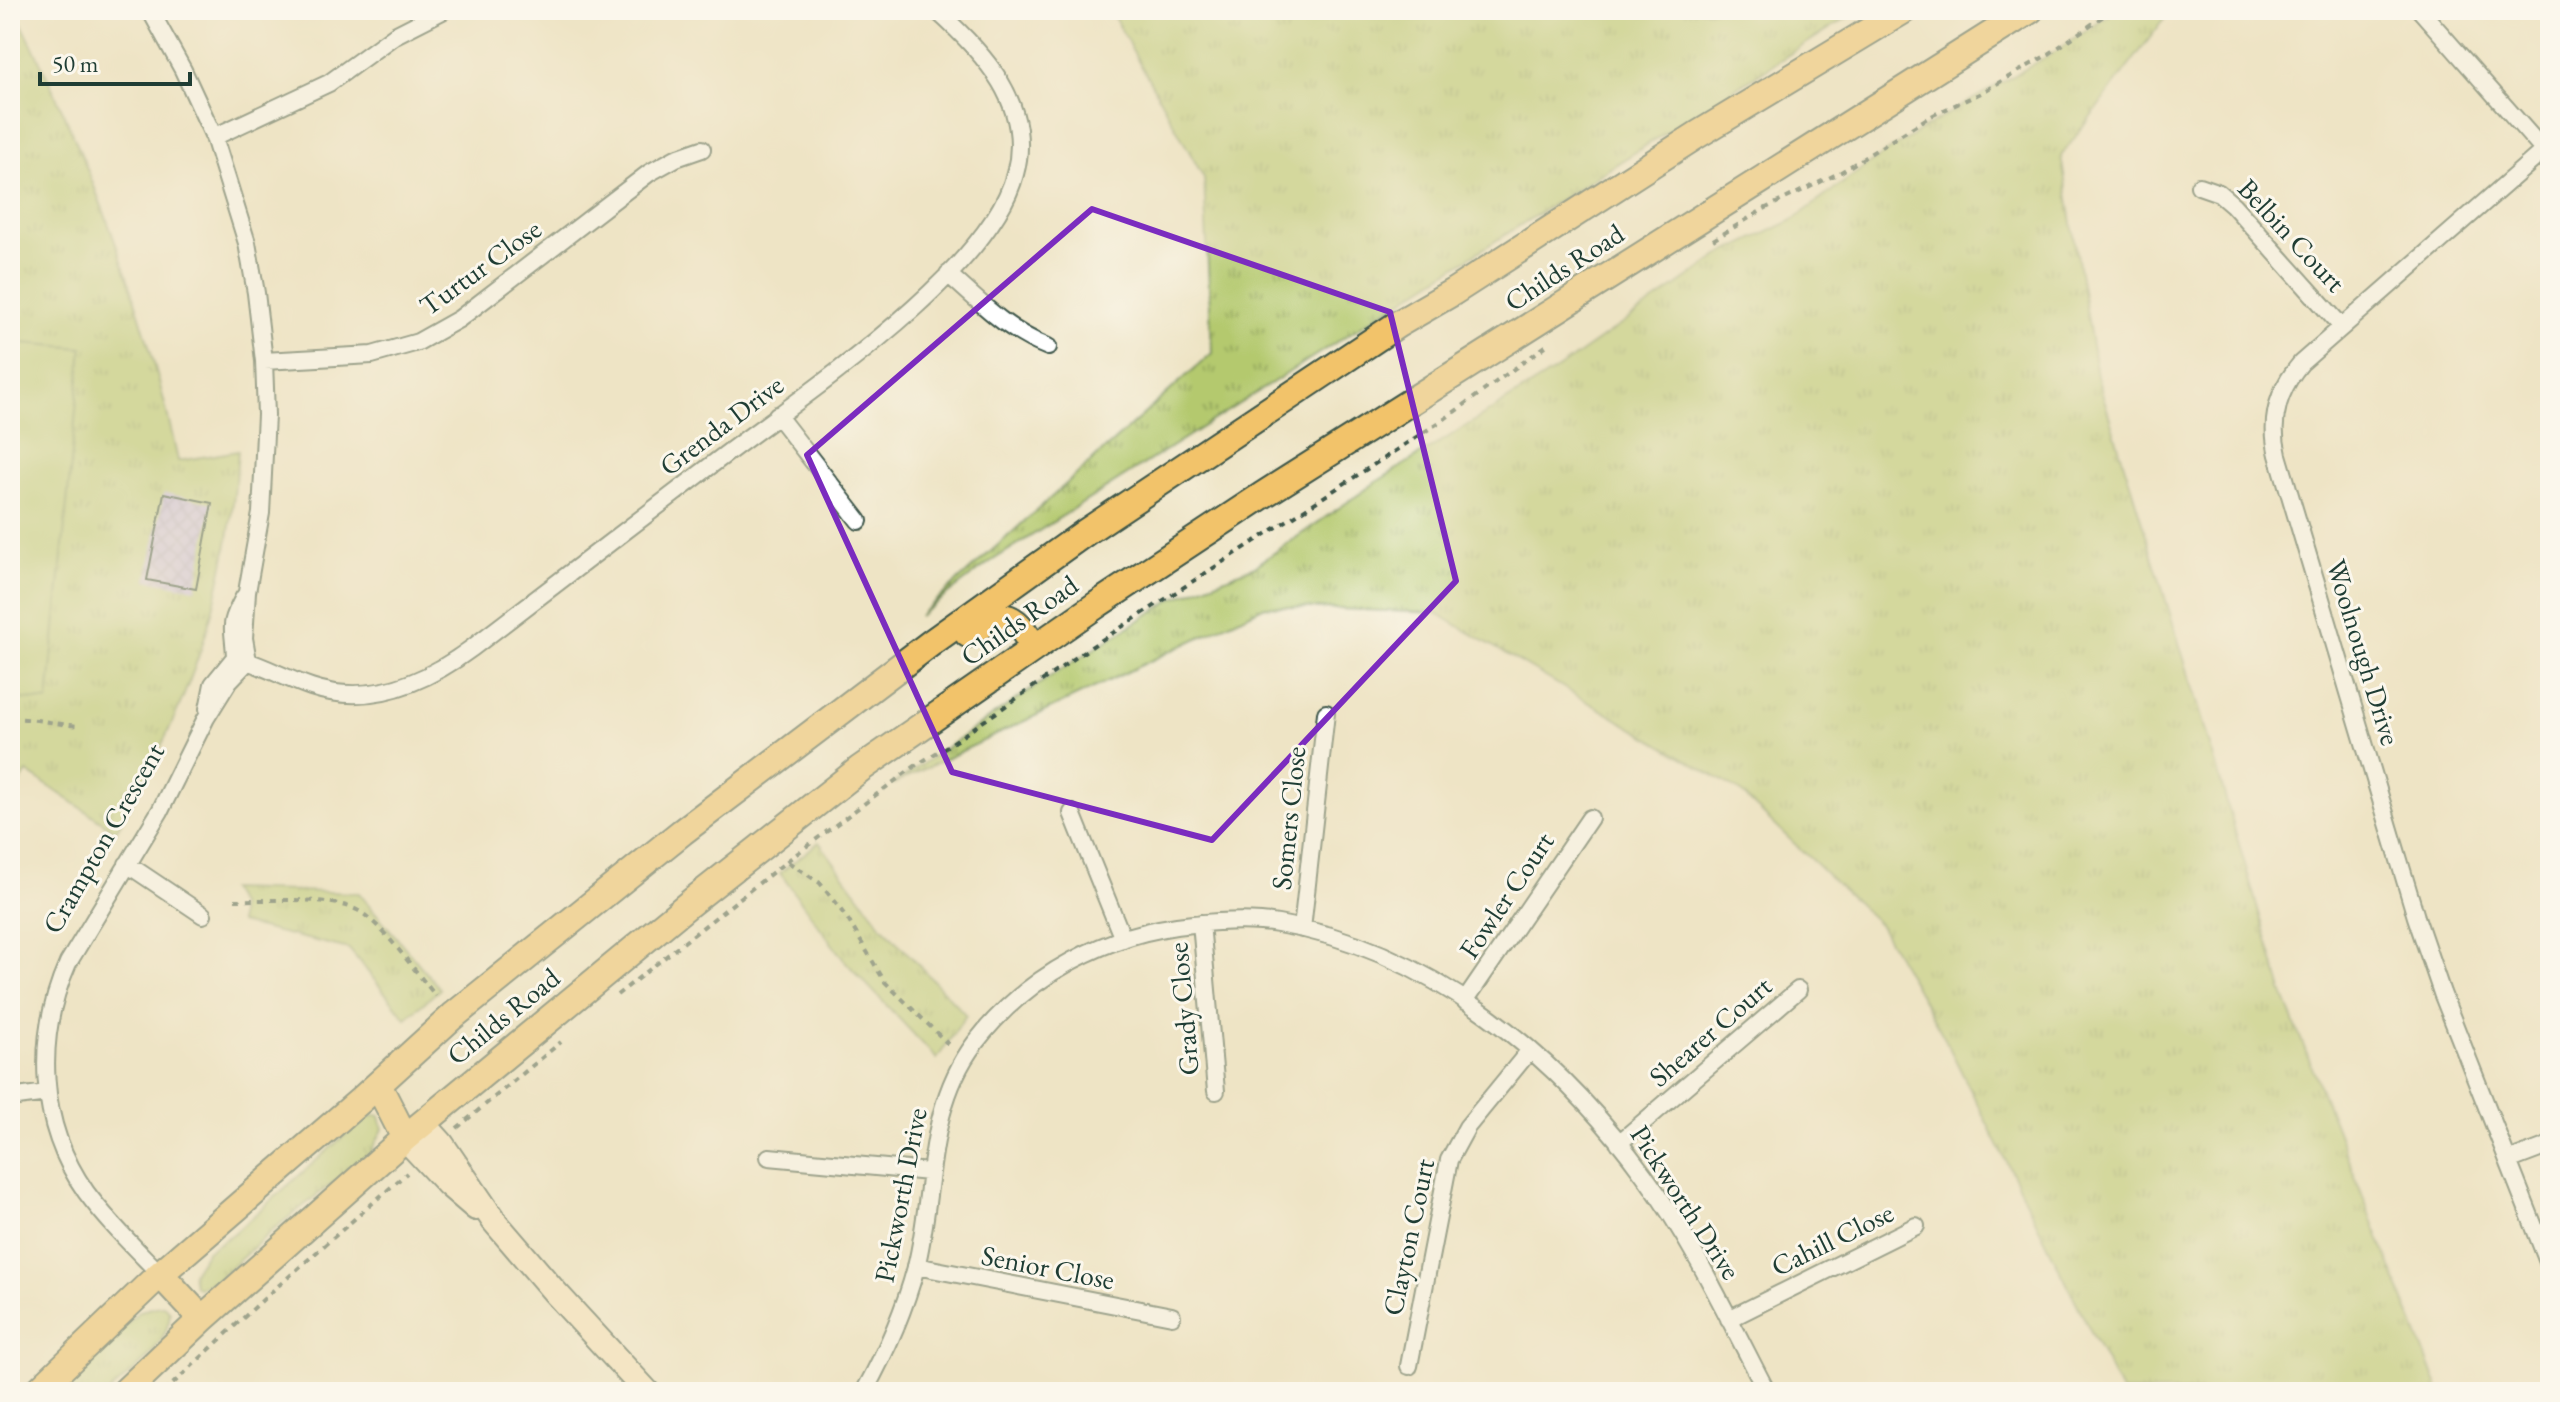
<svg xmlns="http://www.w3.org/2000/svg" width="2560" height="1402" font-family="'EB Garamond',serif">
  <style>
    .grass { fill: url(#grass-tufts); stroke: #6a8351; stroke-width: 2 }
    .pitch { fill: #b4c96e; stroke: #6a8351; stroke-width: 2 }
    .building { fill: url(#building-cross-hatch) }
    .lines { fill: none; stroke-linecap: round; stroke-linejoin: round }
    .street-casing { stroke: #3e564a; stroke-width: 20 }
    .secondary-casing { stroke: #3e564a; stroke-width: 28 }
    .primary-casing { stroke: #3e564a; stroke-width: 30 }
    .path { stroke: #3e564a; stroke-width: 4; stroke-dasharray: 6 6; stroke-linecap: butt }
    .street { stroke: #fff; stroke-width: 16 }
    .secondary { stroke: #fae7c3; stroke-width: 24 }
    .primary { stroke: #f2c36a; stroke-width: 26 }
    .marked { fill: none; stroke: #7b2cbf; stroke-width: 6; stroke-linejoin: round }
    .labels { text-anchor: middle; stroke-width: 6; stroke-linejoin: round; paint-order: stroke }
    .street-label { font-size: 28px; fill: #1f3d34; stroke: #fbf7ec }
  </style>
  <defs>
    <pattern id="grass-tufts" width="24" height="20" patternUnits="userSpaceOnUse" patternTransform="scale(2)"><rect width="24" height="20" fill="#b4c96e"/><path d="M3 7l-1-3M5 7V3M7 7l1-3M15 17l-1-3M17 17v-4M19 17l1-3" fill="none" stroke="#92a45b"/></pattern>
    <pattern id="building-cross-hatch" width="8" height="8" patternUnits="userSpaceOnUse" patternTransform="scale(2)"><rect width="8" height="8" fill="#b8abed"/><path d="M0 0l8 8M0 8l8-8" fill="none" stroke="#958cc1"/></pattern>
  </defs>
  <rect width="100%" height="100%" fill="#fbf7ec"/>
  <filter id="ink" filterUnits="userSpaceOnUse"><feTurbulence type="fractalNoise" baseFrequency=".0125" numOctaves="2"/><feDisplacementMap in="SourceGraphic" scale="16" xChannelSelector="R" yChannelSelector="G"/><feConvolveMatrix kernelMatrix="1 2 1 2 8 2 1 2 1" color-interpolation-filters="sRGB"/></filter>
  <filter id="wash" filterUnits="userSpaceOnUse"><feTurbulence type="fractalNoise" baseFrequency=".006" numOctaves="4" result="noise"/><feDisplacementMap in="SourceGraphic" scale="32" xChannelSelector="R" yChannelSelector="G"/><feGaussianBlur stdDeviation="1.8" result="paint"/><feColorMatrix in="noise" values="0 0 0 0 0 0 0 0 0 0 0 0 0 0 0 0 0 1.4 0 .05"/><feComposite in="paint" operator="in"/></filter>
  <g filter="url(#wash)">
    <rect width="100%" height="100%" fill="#eee4c5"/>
    <!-- grass -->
    <path class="grass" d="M 10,10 L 15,10 C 87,154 145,304 178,461 L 238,451 C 228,599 190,704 116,831 L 27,772 L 10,797 Z
      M 1110,10 L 1859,10 L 990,562 L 919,616 L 1212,353 L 1204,178 Z
      M 2117,10 L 2171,10 L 2061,156 L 2097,376 L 2196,698 L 2282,991 L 2440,1392 L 2121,1392 L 1944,1037 L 1879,924 L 1738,790 L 1436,613 L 1265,606 L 893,784 L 1051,676 L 1173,599 L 1255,566 L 1378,481 L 1559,368 L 1722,254 L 1793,220 L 1867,165 L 1927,126 L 2058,50 Z
      M 819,842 L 882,926 L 966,1015 L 937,1059 L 844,960 L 780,873 Z
      M 229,889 L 359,893 L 440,989 L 406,1018 L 349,949 L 239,923 L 239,905 Z
      M 376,1115 L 380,1116 L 383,1129 L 370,1154 L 275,1228 L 217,1280 L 198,1288 L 194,1285 L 192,1274 L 207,1251 L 233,1234 L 362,1120 Z
      M 160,1306 L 165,1306 L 170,1312 C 169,1346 133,1370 110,1392 L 52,1392 L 140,1311 Z"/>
    <!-- pitch -->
    <path class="pitch" d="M 10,342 L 82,348 L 48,701 L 10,698 Z"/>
    <g id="blocks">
      <!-- building -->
      <path class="building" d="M 164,493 L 212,503 L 196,589 L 147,580 Z"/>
    </g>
  </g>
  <g filter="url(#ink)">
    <use href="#blocks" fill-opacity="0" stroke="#3e564a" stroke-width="2"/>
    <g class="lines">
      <!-- street casing -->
      <g class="street-casing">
        <path id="street" d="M 150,10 L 183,70 L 214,137 L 247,243 L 256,293 L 264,361 L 266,415 L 261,513 L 247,592 L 244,638 L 248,661 L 229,681 L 206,718 L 160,811 L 68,963 C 35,1037 38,1124 86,1192 C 108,1222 135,1248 160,1274
          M 2420,10 L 2544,151
          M 214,137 L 329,83 L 395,35 L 444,10
          M 2550,145 L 2301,363 C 2278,390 2269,420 2278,455 L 2416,917 L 2442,993 L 2550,1267
          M 2199,186 L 2219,193 L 2233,205 L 2342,327
          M 948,274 C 980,302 1007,331 1048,347
          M 264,361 L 372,355 L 418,342 L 459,319 L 649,173 L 676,158 L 702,149
          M 777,415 L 859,521
          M 235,657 C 262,665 285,678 311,687 C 370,707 425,683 472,648 C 554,585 636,523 718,460 C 798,399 990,273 1015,174 C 1034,105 983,52 936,10
          M 208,709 L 213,684 L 235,657 C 234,625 227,629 244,597
          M 1072,813 L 1123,939
          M 127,864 L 203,915
          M 1201,923 L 1216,1091
          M 1302,929 L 1326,713
          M 1465,1001 L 1590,818
          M 10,1098 L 47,1093
          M 1619,1143 L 1798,990
          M 769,1157 L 929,1172
          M 2508,1161 L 2550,1145
          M 916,1266 L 1172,1316
          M 1729,1319 L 1916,1226
          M 1409,1366 L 1449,1160 L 1467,1127 L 1530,1050
          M 864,1392 C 886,1352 904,1312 916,1267 C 935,1192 925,1109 975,1043 C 1027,975 1108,932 1193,924 C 1221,921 1250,919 1278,924 C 1428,948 1558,1056 1644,1175 C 1693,1242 1729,1319 1767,1392"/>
      </g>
      <!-- secondary casing -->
      <g class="secondary-casing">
        <path id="secondary" d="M 423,1123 L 441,1143 L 494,1221 L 554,1291 L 647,1392
          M 405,1138 L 448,1184 L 476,1208"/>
      </g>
      <!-- primary casing -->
      <g class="primary-casing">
        <path id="primary" d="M 968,634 C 1002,610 1013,610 1034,648
          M 378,1085 L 405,1138
          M 160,1274 L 202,1319
          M 37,1392 L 160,1274 L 361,1100 L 453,1016 L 682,832 L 931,643 L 1086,532 L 1398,324 L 1453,292 L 1697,135 L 1904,10
          M 125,1392 L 202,1319 L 405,1138 L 690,903 L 860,769 L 1098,604 L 1263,495 L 2030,10"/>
      </g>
      <!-- path -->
      <path class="path" d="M 1713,240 L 1764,209 L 1841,172 L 1929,117 L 1979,94 L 2049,54 L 2112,10
        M 10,719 C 34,717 57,725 81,726
        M 788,862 L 820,883 L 847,918 L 885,982 L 948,1044
        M 235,900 C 267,901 330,896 357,910 C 382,923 416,973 436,996
        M 617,995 L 787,861 L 915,766 L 952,743 L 1091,647 L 1446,418 L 1547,345
        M 457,1128 L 561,1042
        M 164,1392 L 269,1294 L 407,1173"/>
      <!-- street -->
      <use href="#street" class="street"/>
      <!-- secondary -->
      <use href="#secondary" class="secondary"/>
      <!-- primary -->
      <use href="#primary" class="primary"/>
    </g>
  </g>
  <!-- marked area -->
  <path d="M0 0H2560V1402H0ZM 1092,209 L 1390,312 L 1456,581 L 1212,840 L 952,772 L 807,455 Z" fill="#eee4c5" fill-opacity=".55" fill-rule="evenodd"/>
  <path class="marked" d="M 1092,209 L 1390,312 L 1456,581 L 1212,840 L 952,772 L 807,455 Z"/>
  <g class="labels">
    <!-- street labels -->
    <g class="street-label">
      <text transform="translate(2292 235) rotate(47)" y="10">Belbin Court</text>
      <text transform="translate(480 267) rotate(-36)" y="10">Turtur Close</text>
      <text transform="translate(1564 267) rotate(-33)" y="10">Childs Road</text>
      <text transform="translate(721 425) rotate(-37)" y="10">Grenda Drive</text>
      <text transform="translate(1019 620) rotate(-35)" y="10">Childs Road</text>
      <text transform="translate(2364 652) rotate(73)" y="10">Woolnough Drive</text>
      <text transform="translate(1288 818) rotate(-84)" y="10">Somers Close</text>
      <text transform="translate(103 838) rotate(-60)" y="10">Crampton Crescent</text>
      <text transform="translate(1506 895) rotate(-56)" y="10">Fowler Court</text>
      <text transform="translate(1183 1009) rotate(-95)" y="10">Grady Close</text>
      <text transform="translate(503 1016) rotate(-39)" y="10">Childs Road</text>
      <text transform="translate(1710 1031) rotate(-41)" y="10">Shearer Court</text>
      <text transform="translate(900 1195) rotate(-79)" y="10">Pickworth Drive</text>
      <text transform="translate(1686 1202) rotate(57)" y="10">Pickworth Drive</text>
      <text transform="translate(1408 1237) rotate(-78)" y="10">Clayton Court</text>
      <text transform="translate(1832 1239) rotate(-26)" y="10">Cahill Close</text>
      <text transform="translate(1048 1267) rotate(11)" y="10">Senior Close</text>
    </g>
  </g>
  <!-- margin -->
  <rect width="2560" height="1402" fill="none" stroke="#fbf7ec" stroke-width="40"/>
  <!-- scale -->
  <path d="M40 72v12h150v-12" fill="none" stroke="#1f3d34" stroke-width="4"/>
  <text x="52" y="72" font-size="24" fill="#1f3d34" stroke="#fbf7ec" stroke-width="6" paint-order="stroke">50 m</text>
</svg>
